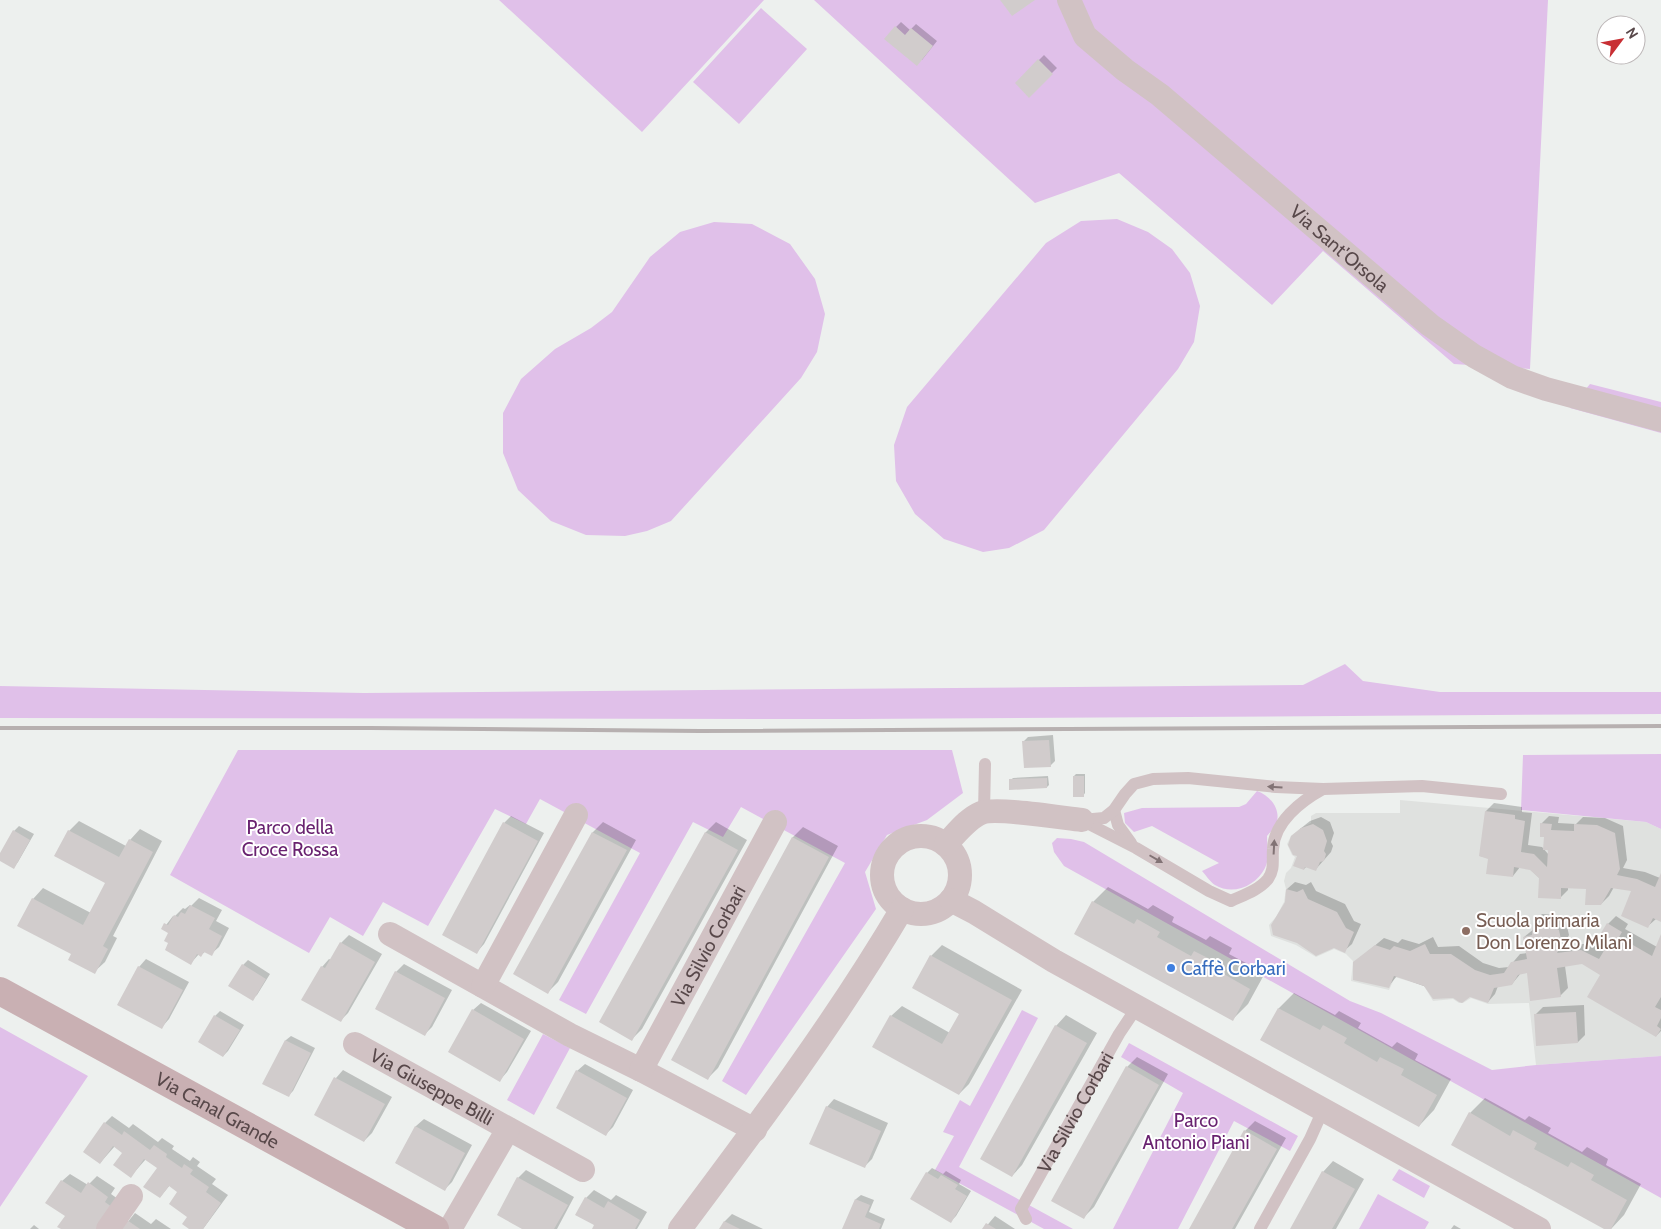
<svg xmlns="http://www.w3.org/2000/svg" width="1661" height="1229" font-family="Cabin,sans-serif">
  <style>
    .education { fill: #dfe1df }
    .green { fill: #e0c0e9 }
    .shadow { fill: #0003 }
    .building { fill: #d1cccc }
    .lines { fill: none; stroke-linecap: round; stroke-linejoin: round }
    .service { stroke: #d1c2c4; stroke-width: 12 }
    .minor { stroke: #d1c2c4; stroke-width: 24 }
    .primary { stroke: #c9b0b3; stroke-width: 28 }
    .rail { stroke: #b7b0b0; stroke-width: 4 }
    .oneway { fill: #827375 }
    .education-dot { fill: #8d6e63; stroke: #fff; stroke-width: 2 }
    .shop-dot { fill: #3f7fe0; stroke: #fff; stroke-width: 2 }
    .labels { text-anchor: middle; stroke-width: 4; stroke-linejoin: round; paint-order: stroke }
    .street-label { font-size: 19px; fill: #58484a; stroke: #fff }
    .park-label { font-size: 19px; fill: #692270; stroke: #fff }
    .education-label { font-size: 19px; fill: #785e54; stroke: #fff; text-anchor: start }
    .shop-label { font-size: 19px; fill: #366cbe; stroke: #fff; text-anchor: start }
  </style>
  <rect width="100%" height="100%" fill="#edf0ee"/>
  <!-- education -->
  <path class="education" d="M 1400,800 L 1646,822 L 1661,829 L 1661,1056 L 1536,1065 L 1529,1003 L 1488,1004 L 1471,998 L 1463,1003 L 1459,1003 L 1453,999 L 1433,1001 L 1424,986 L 1395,977 L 1389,990 L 1351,981 L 1353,961 L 1346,954 L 1334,949 L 1316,957 L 1296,945 L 1271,936 L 1269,925 L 1276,917 L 1284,902 L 1286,889 L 1284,881 L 1286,873 L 1291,868 L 1295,857 L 1292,855 L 1287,844 L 1291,836 L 1301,828 L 1311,823 L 1311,816 L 1316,813 L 1400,813 Z"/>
  <!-- green -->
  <path class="green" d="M 499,0 L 764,0 L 642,132 Z
    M 814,0 L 1548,0 L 1530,369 L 1454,364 L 1323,251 L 1272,305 L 1119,173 L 1035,203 Z
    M 761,8 L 807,49 L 739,124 L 693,82 Z
    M 1117,219 L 1148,232 L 1172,249 L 1190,273 L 1200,306 L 1194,342 L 1178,369 L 1044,530 L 1009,548 L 983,552 L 944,539 L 915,514 L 896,481 L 894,445 L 907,407 L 1046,243 L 1081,221 Z
    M 714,222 L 752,224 L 790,244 L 815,279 L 825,314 L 817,352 L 801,378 L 671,521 L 647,531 L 625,536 L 586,535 L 551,521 L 518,490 L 503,453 L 503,413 L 521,379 L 555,349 L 591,328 L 612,312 L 650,257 L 680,232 Z
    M 1590,384 L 1661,402 L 1661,433 L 1570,408 Z
    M 1345,664 L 1363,681 L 1440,692 L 1661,692 L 1661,714 L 856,719 L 0,718 L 0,686 L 364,693 L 1303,685 Z
    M 238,750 L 952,750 L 963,793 L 927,820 L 887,835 L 865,872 L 876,909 L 746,1095 L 722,1081 L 845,863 L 741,807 L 723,837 L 693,822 L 586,1014 L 559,1000 L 640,853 L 540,799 L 526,824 L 495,809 L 428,926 L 383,902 L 363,936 L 330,917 L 309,953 L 170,875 Z
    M 1661,754 L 1661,829 L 1646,822 L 1521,810 L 1523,755 Z
    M 1257,791 C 1271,796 1283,811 1275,827 C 1273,830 1269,833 1267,836 C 1267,846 1270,858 1265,868 C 1256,886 1233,896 1215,885 C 1210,882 1206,875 1202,871 L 1219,863 L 1152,826 L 1134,832 L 1125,823 L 1124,813 L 1142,808 L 1239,807 L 1246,804 Z
    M 1057,838 L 1071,839 L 1084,842 L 1350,1001 L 1381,1013 L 1492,1070 L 1536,1065 L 1661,1056 L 1661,1198 L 1064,866 L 1054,852 L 1052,843 Z
    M 1022,1010 L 1038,1018 L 959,1167 L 1073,1229 L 1044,1229 L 935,1170 L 954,1136 L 943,1132 L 960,1100 L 970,1106 Z
    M 0,1027 L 88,1076 L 0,1207 Z
    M 543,1034 L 570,1048 L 534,1115 L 507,1100 Z
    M 1129,1043 L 1298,1136 L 1290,1151 L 1234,1121 L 1178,1229 L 1113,1229 L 1183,1093 L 1121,1057 Z
    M 1399,1169 L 1430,1186 L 1424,1198 L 1392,1180 Z
    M 1378,1194 L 1429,1222 L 1425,1229 L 1359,1229 Z"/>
  <!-- shadow -->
  <path class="shadow" d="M 901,22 L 910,30 L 916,24 L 937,41 L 922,60 L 896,27 Z
    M 1044,55 L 1057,68 L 1029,96 L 1016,83 Z
    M 1053,735 L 1055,761 L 1050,766 L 1023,742 L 1028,737 Z
    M 1076,774 L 1085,774 L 1085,793 L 1083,796 L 1074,776 Z
    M 1048,776 L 1049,785 L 1047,787 L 1011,780 L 1013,778 Z
    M 1494,803 L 1522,807 L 1522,812 L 1532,813 L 1528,845 L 1542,847 L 1549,855 L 1541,824 L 1549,816 L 1559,817 L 1558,823 L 1576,824 L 1583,817 L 1605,818 L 1623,826 L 1627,860 L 1623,868 L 1645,872 L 1660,878 L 1661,876 L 1661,921 L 1656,919 L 1648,926 L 1633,890 L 1614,887 L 1609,896 L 1601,904 L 1588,888 L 1568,887 L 1568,890 L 1560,898 L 1530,869 L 1520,867 L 1513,876 L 1490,858 L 1480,856 L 1486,811 Z
    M 511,816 L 544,833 L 484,944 L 477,952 L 504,823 Z
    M 1321,817 L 1330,822 L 1334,833 L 1331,842 L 1333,846 L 1331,852 L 1316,869 L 1307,866 L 1304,869 L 1298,855 L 1300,829 L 1310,821 Z
    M 79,821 L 126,846 L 130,840 L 140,829 L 162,841 L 113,936 L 117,938 L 105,962 L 94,972 L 72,953 L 33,899 L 43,888 L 91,913 L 107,882 L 69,831 Z
    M 603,822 L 636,840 L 558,982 L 548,992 L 593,832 Z
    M 716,822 L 747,840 L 642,1029 L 632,1039 L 601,1022 L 706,832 Z
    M 19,826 L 34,834 L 18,862 L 14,867 L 0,859 L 0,856 L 14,831 Z
    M 803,827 L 838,846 L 718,1068 L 708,1078 L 673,1059 L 793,837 Z
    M 1295,882 L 1306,885 L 1311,882 L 1316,891 L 1345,904 L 1354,921 L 1361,924 L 1352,944 L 1344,951 L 1286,903 L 1287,889 Z
    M 1108,887 L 1148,909 L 1153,905 L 1174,917 L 1172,922 L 1206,940 L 1210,936 L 1232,948 L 1229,954 L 1265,973 L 1248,1004 L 1233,1019 L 1093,902 Z
    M 199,898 L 222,910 L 216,921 L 229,928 L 219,947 L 211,954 L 206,951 L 201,955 L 199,954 L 191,963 L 170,943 L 169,933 L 163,929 L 173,916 L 174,917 L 183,908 L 185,909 L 190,905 L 191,906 Z
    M 1542,914 L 1555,915 L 1566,922 L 1569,935 L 1563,947 L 1590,943 L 1605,951 L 1610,943 L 1608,924 L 1616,916 L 1628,924 L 1625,929 L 1657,947 L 1661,938 L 1661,1031 L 1656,1036 L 1601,974 L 1582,963 L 1565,966 L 1568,988 L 1560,996 L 1528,971 L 1521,973 L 1512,984 L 1498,986 L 1495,994 L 1488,1002 L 1470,995 L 1453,997 L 1397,976 L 1388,987 L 1355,962 L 1384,938 L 1398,943 L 1402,939 L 1419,944 L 1433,937 L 1438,947 L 1459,946 L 1483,963 L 1499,968 L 1509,967 L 1520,954 L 1527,953 L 1524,937 L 1534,929 L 1535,921 Z
    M 349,935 L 382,954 L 348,1013 L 340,1021 L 322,967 L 329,959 L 331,960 L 341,943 Z
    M 942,945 L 1022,990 L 969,1084 L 959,1094 L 874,1047 L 891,1016 L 902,1006 L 950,1033 L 960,1014 L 914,988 L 931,956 Z
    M 146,959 L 189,982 L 169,1019 L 162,1027 L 139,967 Z
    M 248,960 L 270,974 L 257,995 L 252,999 L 243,965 Z
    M 404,964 L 452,990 L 432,1027 L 425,1034 L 376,1008 L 396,972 Z
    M 1294,993 L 1335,1015 L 1339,1011 L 1361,1023 L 1358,1028 L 1392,1047 L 1397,1042 L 1418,1054 L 1415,1060 L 1451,1079 L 1434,1110 L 1419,1126 L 1262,1040 L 1279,1008 Z
    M 481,1003 L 531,1031 L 507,1072 L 500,1080 L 473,1010 Z
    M 1584,1005 L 1585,1035 L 1578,1042 L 1535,1015 L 1543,1007 Z
    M 220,1011 L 244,1025 L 228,1051 L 223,1056 L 215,1016 Z
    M 1066,1015 L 1097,1033 L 1022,1165 L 1012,1176 L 1056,1026 Z
    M 291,1036 L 315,1048 L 293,1091 L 288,1096 L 264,1083 L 286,1040 Z
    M 1137,1057 L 1168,1074 L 1094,1207 L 1084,1217 L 1127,1067 Z
    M 585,1064 L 633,1090 L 613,1127 L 606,1134 L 577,1071 Z
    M 343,1070 L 392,1097 L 372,1133 L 364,1141 L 316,1114 L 336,1078 Z
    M 1485,1098 L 1525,1120 L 1529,1116 L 1551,1128 L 1548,1133 L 1582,1152 L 1587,1147 L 1608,1159 L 1606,1165 L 1641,1184 L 1624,1215 L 1611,1229 L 1606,1229 L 1470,1113 Z
    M 834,1099 L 888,1123 L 872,1159 L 864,1167 L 827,1107 Z
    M 112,1116 L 129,1128 L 133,1124 L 158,1142 L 162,1138 L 174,1146 L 172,1149 L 190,1161 L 193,1157 L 200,1162 L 197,1166 L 216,1179 L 212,1184 L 228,1195 L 203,1229 L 191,1229 L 189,1217 L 179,1192 L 170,1185 L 160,1197 L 159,1168 L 146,1159 L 131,1176 L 124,1153 L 115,1146 L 100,1163 L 105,1123 Z
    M 424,1119 L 472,1145 L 452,1182 L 445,1189 L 396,1163 L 416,1126 Z
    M 1255,1121 L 1286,1138 L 1235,1229 L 1190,1229 L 1245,1131 Z
    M 1333,1161 L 1364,1179 L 1336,1229 L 1291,1229 L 1323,1172 Z
    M 932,1168 L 943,1174 L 946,1171 L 961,1180 L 959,1184 L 971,1191 L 956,1216 L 951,1221 L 927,1173 Z
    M 526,1170 L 574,1197 L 557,1229 L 525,1229 L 518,1178 Z
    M 70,1174 L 88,1185 L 97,1176 L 115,1188 L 111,1194 L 118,1199 L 98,1229 L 63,1229 L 66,1216 L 62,1181 Z
    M 594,1190 L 611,1200 L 616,1195 L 647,1212 L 637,1229 L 593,1229 L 595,1225 L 577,1214 L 586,1198 Z
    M 861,1195 L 874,1200 L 869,1212 L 885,1219 L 881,1229 L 844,1229 L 856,1199 Z
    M 135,1213 L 151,1224 L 156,1219 L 171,1229 L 122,1229 Z
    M 732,1214 L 763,1229 L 721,1229 L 725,1221 Z
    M 995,1216 L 1015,1229 L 984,1229 Z
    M 34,1225 L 39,1229 L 30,1229 Z
    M 1454,1225 L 1461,1229 L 1451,1229 Z"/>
  <!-- building -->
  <path class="building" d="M 1000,0 L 1035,0 L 1012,16 Z
    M 895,26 L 905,35 L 911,28 L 933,46 L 917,66 L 884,39 Z
    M 1038,59 L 1053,74 L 1029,98 L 1015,83 Z
    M 1049,740 L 1051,767 L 1024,768 L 1022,741 Z
    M 1073,776 L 1084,776 L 1084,797 L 1073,797 Z
    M 1047,778 L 1047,788 L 1009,790 L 1009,779 Z
    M 1485,811 L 1515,815 L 1515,819 L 1525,821 L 1521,852 L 1534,854 L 1547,867 L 1548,850 L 1543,850 L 1544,837 L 1540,837 L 1540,823 L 1552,824 L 1551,830 L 1574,831 L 1574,824 L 1597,825 L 1615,833 L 1620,869 L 1617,875 L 1637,879 L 1655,887 L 1661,873 L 1661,922 L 1653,918 L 1648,928 L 1621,916 L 1631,891 L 1611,888 L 1601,905 L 1585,905 L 1586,889 L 1561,888 L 1561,899 L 1538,898 L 1539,878 L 1530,870 L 1514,867 L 1513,877 L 1486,874 L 1488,859 L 1479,856 Z
    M 503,822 L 538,841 L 477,954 L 442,935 Z
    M 1313,824 L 1323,830 L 1327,841 L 1324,851 L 1326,854 L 1324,861 L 1320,862 L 1316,871 L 1305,867 L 1304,870 L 1293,866 L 1297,856 L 1293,855 L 1288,845 L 1291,836 L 1301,828 Z
    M 13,830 L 30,840 L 14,869 L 0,861 L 0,853 Z
    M 68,830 L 119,857 L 129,839 L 153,852 L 103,946 L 108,949 L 95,974 L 68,960 L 71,954 L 17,926 L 32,898 L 83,925 L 105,883 L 54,856 Z
    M 592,832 L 627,850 L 548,994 L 513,974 Z
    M 705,832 L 738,850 L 632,1041 L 599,1022 Z
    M 792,837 L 829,857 L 708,1080 L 671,1060 Z
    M 1286,889 L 1297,892 L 1303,889 L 1308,899 L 1337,912 L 1346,928 L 1354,932 L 1345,953 L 1334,948 L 1316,956 L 1297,943 L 1273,935 L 1271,925 L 1285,902 Z
    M 1092,901 L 1134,924 L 1137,919 L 1160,932 L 1157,937 L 1191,956 L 1194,951 L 1218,963 L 1215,969 L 1250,989 L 1233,1021 L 1074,934 Z
    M 190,905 L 215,918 L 209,929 L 222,936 L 212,956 L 204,952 L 201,957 L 197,954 L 191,965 L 165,950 L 168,943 L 164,941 L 168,933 L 161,929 L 164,923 L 168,925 L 174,915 L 178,917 L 181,912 L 185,914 Z
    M 1533,921 L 1547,923 L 1559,930 L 1562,944 L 1557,953 L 1581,950 L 1599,959 L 1608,944 L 1598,938 L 1607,923 L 1622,932 L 1619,937 L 1652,956 L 1661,934 L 1661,997 L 1655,1007 L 1661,1010 L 1661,1018 L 1657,1026 L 1661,1029 L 1656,1037 L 1587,997 L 1600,975 L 1582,964 L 1557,968 L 1561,997 L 1530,1001 L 1527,973 L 1518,975 L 1512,985 L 1494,988 L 1488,1003 L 1470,997 L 1462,1003 L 1459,1002 L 1453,998 L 1433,999 L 1424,986 L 1394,976 L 1389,988 L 1353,980 L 1353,962 L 1375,945 L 1390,950 L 1394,946 L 1410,951 L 1425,944 L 1430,954 L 1451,954 L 1475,970 L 1490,975 L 1504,973 L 1511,962 L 1527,959 L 1523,937 L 1532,935 Z
    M 340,942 L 375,962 L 341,1022 L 301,1000 L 321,966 L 325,968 Z
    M 930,955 L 1012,1000 L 959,1095 L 872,1047 L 890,1015 L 942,1044 L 959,1014 L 912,988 Z
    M 242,964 L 266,979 L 253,1001 L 228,986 Z
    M 138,966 L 183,990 L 162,1029 L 117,1005 Z
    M 395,971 L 445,998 L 425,1036 L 375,1009 Z
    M 1278,1008 L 1320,1030 L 1323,1025 L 1347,1038 L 1344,1043 L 1377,1062 L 1380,1057 L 1404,1069 L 1401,1075 L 1437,1095 L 1419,1127 L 1260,1040 Z
    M 472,1009 L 524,1039 L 500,1082 L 448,1052 Z
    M 1576,1012 L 1578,1043 L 1536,1046 L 1534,1014 Z
    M 214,1015 L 240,1030 L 223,1057 L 198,1042 Z
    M 1055,1025 L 1087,1043 L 1012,1177 L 980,1159 Z
    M 285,1040 L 311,1053 L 289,1097 L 262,1084 Z
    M 1126,1066 L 1159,1085 L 1084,1219 L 1051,1201 Z
    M 576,1070 L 627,1098 L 606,1136 L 556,1108 Z
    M 334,1077 L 385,1104 L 364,1142 L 314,1115 Z
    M 826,1106 L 881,1131 L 865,1168 L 809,1144 Z
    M 1469,1112 L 1510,1136 L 1513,1130 L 1537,1143 L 1534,1149 L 1568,1167 L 1571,1162 L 1594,1175 L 1591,1180 L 1627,1200 L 1611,1229 L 1604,1229 L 1451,1145 Z
    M 104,1122 L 122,1135 L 124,1131 L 150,1150 L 154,1145 L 167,1154 L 166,1157 L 182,1168 L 184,1164 L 193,1170 L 190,1174 L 209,1187 L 206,1192 L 221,1203 L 203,1229 L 189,1229 L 182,1224 L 187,1217 L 169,1204 L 177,1192 L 169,1186 L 160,1198 L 143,1187 L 157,1168 L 144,1159 L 131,1178 L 113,1165 L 122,1153 L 113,1146 L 100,1164 L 83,1152 Z
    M 415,1126 L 465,1153 L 445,1191 L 395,1163 Z
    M 1244,1130 L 1277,1149 L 1232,1229 L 1189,1229 Z
    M 1322,1171 L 1355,1189 L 1332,1229 L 1290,1229 Z
    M 926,1172 L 938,1179 L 941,1175 L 958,1185 L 955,1189 L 967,1196 L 951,1223 L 910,1199 Z
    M 517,1177 L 568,1205 L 554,1229 L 522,1229 L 497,1215 Z
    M 61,1180 L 81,1193 L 88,1182 L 108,1197 L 105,1202 L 112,1207 L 97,1229 L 61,1229 L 57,1227 L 65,1216 L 45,1203 Z
    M 585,1197 L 604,1208 L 608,1201 L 640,1220 L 635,1229 L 592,1229 L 594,1225 L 575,1215 Z
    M 855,1199 L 870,1205 L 865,1217 L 881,1224 L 879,1229 L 842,1229 Z
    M 127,1220 L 140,1229 L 120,1229 Z
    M 724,1221 L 740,1229 L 719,1229 Z
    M 986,1223 L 996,1229 L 982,1229 Z"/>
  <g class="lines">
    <!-- service -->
    <g class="service">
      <path d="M 1114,810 L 1118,825 L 1131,843"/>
      <path d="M 984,812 L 985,764"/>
      <path d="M 1082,820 L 1104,818 L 1114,810 L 1125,794 L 1134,784 L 1153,779 L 1188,778 L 1276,787 L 1323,789 L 1422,786 L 1501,794"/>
      <path d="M 1083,821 L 1136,848 L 1209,891 L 1231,901 C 1244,895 1259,890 1268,879 C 1275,869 1272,861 1273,849 C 1274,822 1301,801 1323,789"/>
      <path id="s1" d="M 1026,1219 L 1021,1209 L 1119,1034 L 1137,1007"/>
      <path d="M 1260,1229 L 1310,1139 L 1323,1110"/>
    </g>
    <!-- minor -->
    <g class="minor">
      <path id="s2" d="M 1069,0 L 1085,36 L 1125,70 L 1160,95 L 1430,325 L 1474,356 L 1512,377 L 1546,389 L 1661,420"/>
      <circle cx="921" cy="875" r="39"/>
      <path d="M 946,844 C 957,833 967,819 981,813 C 995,807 1063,818 1082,820"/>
      <path d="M 951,900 L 974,912 L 1054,961 L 1539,1229"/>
      <path d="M 390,934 L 570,1035 L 641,1070 L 755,1130"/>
      <path d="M 483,986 L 576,815"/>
      <path id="s3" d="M 355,1044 L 583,1170"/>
      <path id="s4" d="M 641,1070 L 775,822"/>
      <path d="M 108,1229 L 131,1196"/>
      <path d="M 450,1229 L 508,1129"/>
      <path d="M 680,1229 C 758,1125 836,1021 902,909"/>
    </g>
    <!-- primary -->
    <path class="primary" id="s5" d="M 0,991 L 435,1229"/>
    <!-- rail -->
    <path class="rail" d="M 0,728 L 371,728 L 700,731 L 1661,726"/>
  </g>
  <!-- one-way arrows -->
  <defs><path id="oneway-solid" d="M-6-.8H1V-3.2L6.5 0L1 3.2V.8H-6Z" transform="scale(1.25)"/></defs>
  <g class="oneway">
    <use href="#oneway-solid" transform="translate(1275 787) rotate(-176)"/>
    <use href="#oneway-solid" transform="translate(1274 847) rotate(-87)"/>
    <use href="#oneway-solid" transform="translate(1156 859) rotate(30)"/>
  </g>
  <!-- markers -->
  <circle class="education-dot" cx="1466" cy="931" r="5"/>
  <circle class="shop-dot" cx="1171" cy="968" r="5"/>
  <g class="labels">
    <!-- street labels -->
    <g class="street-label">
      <text dy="7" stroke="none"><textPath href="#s2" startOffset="371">Via Sant'Orsola</textPath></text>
      <text dy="7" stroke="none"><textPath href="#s4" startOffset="141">Via Silvio Corbari</textPath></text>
      <text dy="7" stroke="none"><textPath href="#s3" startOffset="88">Via Giuseppe Billi</textPath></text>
      <text dy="7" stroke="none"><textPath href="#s5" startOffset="248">Via Canal Grande</textPath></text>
      <text dy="7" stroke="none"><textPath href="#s1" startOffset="122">Via Silvio Corbari</textPath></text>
    </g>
    <!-- park labels -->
    <g class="park-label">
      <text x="290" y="834">Parco della<tspan x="290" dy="22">Croce Rossa</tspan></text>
      <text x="1196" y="1127">Parco<tspan x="1196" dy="22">Antonio Piani</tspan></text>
    </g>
    <!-- education labels -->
    <g class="education-label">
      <text x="1476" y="927">Scuola primaria<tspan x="1476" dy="22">Don Lorenzo Milani</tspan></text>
    </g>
    <!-- shop labels -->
    <g class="shop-label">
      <text x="1181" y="975">Caffè Corbari</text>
    </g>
  </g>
  <!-- north arrow -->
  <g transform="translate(1621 40) rotate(58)"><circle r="24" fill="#ffffff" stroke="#bcb6b7"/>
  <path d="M0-4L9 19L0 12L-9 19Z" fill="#c82f34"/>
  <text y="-8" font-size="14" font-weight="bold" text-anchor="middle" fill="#58484a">N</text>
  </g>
</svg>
